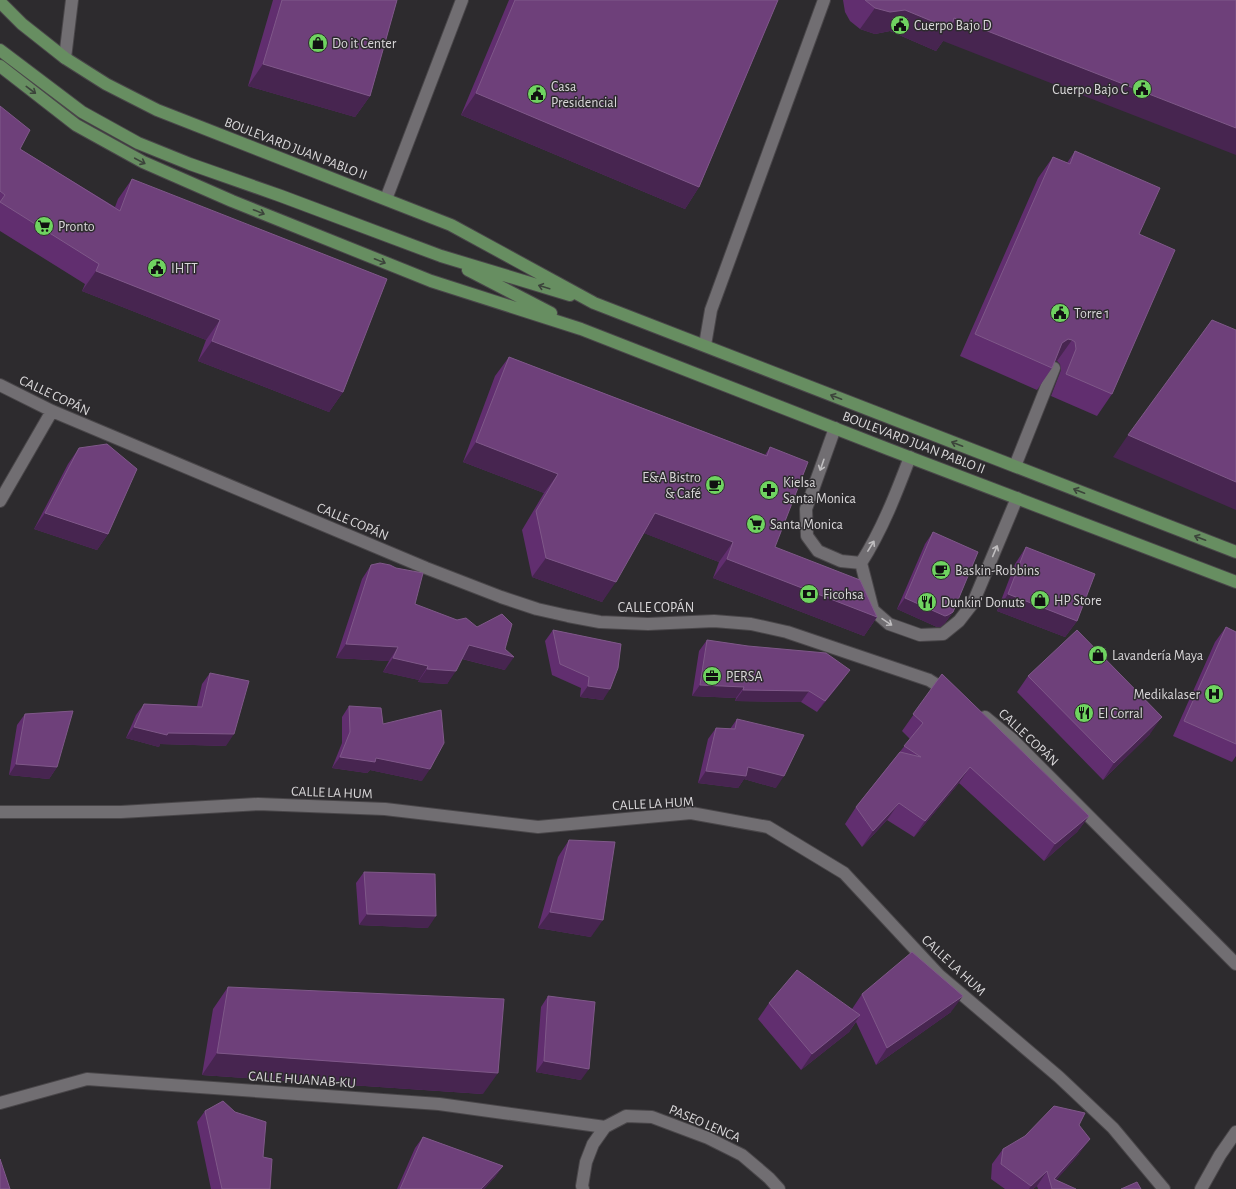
<svg xmlns="http://www.w3.org/2000/svg" width="1236" height="1189" font-family="'Alegreya Sans',sans-serif">
  <style>
    .lines { fill: none; stroke-linecap: round; stroke-linejoin: round }
    .lane-casing { stroke: #494649; stroke-width: 14 }
    .street-casing { stroke: #494649; stroke-width: 14 }
    .primary-casing { stroke: #494649; stroke-width: 14 }
    .lane { stroke: #716e72; stroke-width: 12 }
    .street { stroke: #716e72; stroke-width: 12 }
    .primary { stroke: #678e61; stroke-width: 12 }
    .wall { fill: #612e6f }
    .shaded-wall { fill: #472550 }
    .building { fill: #6e407a; stroke: #7f5889 }
    .oneway { stroke: #3c443b }
    .oneway2 { stroke: #bfbdbf }
    .labels { text-anchor: middle; stroke-width: 3; stroke-linejoin: round; paint-order: stroke }
    .poi-label { font-size: 14px; fill: #d9d7d9; stroke: #2d2b2e; text-anchor: start }
    .street-label { font-size: 14px; fill: #d9d7d9; stroke: #2d2b2e }
  </style>
  <rect width="100%" height="100%" fill="#2d2b2e"/>
  <g class="lines">
    <!-- lane casing -->
    <g class="lane-casing">
      <path id="lane" d="M 65,58 L 72,0
        M 386,199 L 462,0
        M 705,345 L 711,310 L 824,0
        M 835,428 L 806,509 L 807,536 L 818,551 L 841,561 L 861,563 C 882,530 896,494 910,457
        M 1015,466 L 1054,368
        M 861,563 L 873,610 L 889,624 L 920,635 L 943,634 L 959,621 L 973,603 L 1017,498"/>
    </g>
    <!-- street casing -->
    <g class="street-casing">
      <path id="street" d="M 0,385 L 52,411 L 426,568 L 501,597 L 537,609 L 568,616 L 600,622 L 648,624 L 714,621 L 751,624 L 787,632 L 929,680 L 948,692
        M 0,501 L 52,411
        M 985,717 L 1013,740 L 1236,964
        M 0,812 L 121,812 L 258,804 L 385,809 L 538,827 L 691,813 L 768,827 L 844,873 L 939,975 L 1059,1077 L 1113,1128 L 1164,1189
        M 0,1103 L 87,1079 L 439,1104 L 605,1127
        M 583,1189 L 582,1186 L 586,1162 L 593,1144 L 605,1127 L 626,1116 L 652,1117 L 708,1138 L 742,1155 L 769,1178 L 779,1189
        M 1201,1189 L 1220,1155 L 1236,1132"/>
    </g>
    <!-- primary casing -->
    <g class="primary-casing">
      <path id="primary" d="M 0,2 L 22,24 L 65,58 L 106,84 L 157,110 L 451,225 L 594,303 L 1236,552
        M 0,50 L 82,112 L 138,143 L 190,164 L 281,196 L 441,256 L 570,295
        M 0,66 L 76,125 L 143,162 L 232,201 L 431,281 L 581,329 L 888,449 L 1236,582
        M 468,270 L 551,313"/>
    </g>
    <!-- lane -->
    <use href="#lane" class="lane"/>
    <!-- street -->
    <use href="#street" class="street"/>
    <!-- primary -->
    <use href="#primary" class="primary"/>
  </g>
  <!-- wall -->
  <path class="wall" d="M 273,0 L 397,0 L 370,96 L 355,117 L 248,86 Z
    M 509,0 L 778,0 L 699,187 L 685,209 L 461,115 Z
    M 843,0 L 1236,0 L 943,41 L 936,51 L 890,31 L 875,34 L 860,29 L 850,21 L 845,12 Z
    M 0,106 L 20,149 L 115,207 L 118,199 L 132,179 L 343,392 L 329,412 L 198,361 L 206,340 L 82,291 L 85,284 L 0,231 Z
    M 1075,151 L 1139,234 L 1112,394 L 1097,416 L 1051,396 L 1061,370 L 1060,364 L 1057,361 L 1055,361 L 1052,368 L 1037,390 L 960,356 L 1038,178 L 1053,157 L 1067,163 Z
    M 509,357 L 765,455 L 770,447 L 775,547 L 877,617 L 864,636 L 713,578 L 719,562 L 644,533 L 602,602 L 532,577 L 522,530 L 544,493 L 463,462 L 495,376 Z
    M 79,448 L 108,534 L 97,550 L 34,529 L 68,464 Z
    M 933,532 L 953,612 L 945,623 L 940,627 L 937,627 L 897,609 L 925,544 Z
    M 1026,547 L 1077,621 L 1065,637 L 997,611 L 1015,564 Z
    M 371,565 L 415,604 L 505,649 L 505,670 L 462,659 L 447,684 L 418,682 L 419,680 L 383,672 L 389,661 L 336,658 L 362,579 Z
    M 1226,627 L 1236,632 L 1236,756 L 1232,762 L 1173,736 L 1215,642 Z
    M 553,630 L 621,644 L 603,700 L 580,697 L 581,688 L 552,675 L 545,641 Z
    M 707,640 L 842,681 L 817,712 L 801,702 L 735,701 L 736,698 L 692,696 L 699,651 Z
    M 210,673 L 226,746 L 160,744 L 159,747 L 126,738 L 136,715 L 144,704 L 197,706 L 202,684 Z
    M 942,674 L 1089,816 L 1077,832 L 1044,861 L 959,783 L 914,837 L 887,820 L 862,847 L 845,824 L 856,807 L 910,739 L 902,731 Z
    M 1028,676 L 1150,734 L 1103,780 L 1017,692 Z
    M 349,706 L 383,724 L 422,781 L 370,770 L 367,773 L 332,768 L 342,743 L 342,717 Z
    M 25,714 L 57,767 L 49,779 L 9,775 L 17,725 Z
    M 737,719 L 776,788 L 744,779 L 738,788 L 698,783 L 708,739 L 716,728 L 730,729 Z
    M 569,840 L 591,937 L 538,928 L 558,857 Z
    M 364,872 L 428,928 L 359,925 L 356,883 Z
    M 228,987 L 483,1094 L 202,1075 L 213,1009 Z
    M 862,994 L 951,1012 L 876,1065 L 856,1022 L 849,1032 L 801,1070 L 758,1019 L 769,1003 L 852,1009 Z
    M 548,996 L 581,1080 L 536,1072 L 541,1007 Z
    M 205,1111 L 235,1112 L 263,1157 L 270,1189 L 211,1189 L 197,1122 Z
    M 1079,1125 L 1079,1154 L 1056,1180 L 1076,1189 L 1038,1189 L 1037,1186 L 1033,1189 L 1005,1189 L 991,1179 L 992,1164 L 1003,1149 Z
    M 423,1137 L 503,1166 L 495,1177 L 484,1189 L 397,1189 L 415,1148 Z"/>
  <!-- shaded-wall -->
  <path class="shaded-wall" d="M 875,8 L 905,10 L 954,18 L 1236,128 L 1236,155 L 943,41 L 936,51 L 890,31 L 875,34 L 860,29 Z
    M 263,64 L 370,96 L 355,117 L 248,86 Z
    M 476,93 L 699,187 L 685,209 L 461,115 Z
    M 96,271 L 220,320 L 206,340 L 82,291 Z
    M 1068,339 L 1072,340 L 1057,361 L 1053,361 L 1062,343 Z
    M 212,341 L 343,392 L 329,412 L 198,361 Z
    M 1128,435 L 1236,482 L 1236,510 L 1113,457 Z
    M 476,442 L 558,474 L 544,493 L 463,462 Z
    M 45,513 L 108,534 L 97,550 L 34,529 Z
    M 655,513 L 733,542 L 719,562 L 641,532 Z
    M 546,558 L 616,582 L 602,602 L 532,577 Z
    M 727,559 L 877,617 L 864,636 L 713,578 Z
    M 1008,594 L 1077,621 L 1065,637 L 997,611 Z
    M 905,598 L 953,612 L 945,623 L 940,627 L 937,627 L 897,609 Z
    M 346,644 L 398,647 L 389,661 L 336,658 Z
    M 469,645 L 514,657 L 505,670 L 459,658 Z
    M 393,658 L 428,666 L 419,680 L 383,672 Z
    M 427,669 L 456,671 L 447,684 L 418,682 Z
    M 850,670 L 842,681 L 817,712 L 825,701 Z
    M 700,685 L 744,687 L 736,698 L 692,696 Z
    M 588,686 L 610,689 L 603,700 L 580,697 Z
    M 743,690 L 809,691 L 801,702 L 735,701 Z
    M 1162,717 L 1150,734 L 1103,780 L 1114,763 Z
    M 134,727 L 168,733 L 234,734 L 226,746 L 160,744 L 159,747 L 126,738 Z
    M 340,757 L 376,758 L 430,769 L 422,781 L 370,770 L 367,773 L 332,768 Z
    M 16,764 L 57,767 L 49,779 L 9,775 Z
    M 748,767 L 784,776 L 776,788 L 744,779 L 738,788 L 698,783 L 706,771 Z
    M 970,767 L 959,783 L 914,837 L 925,821 Z
    M 899,803 L 887,820 L 862,847 L 873,831 Z
    M 1089,816 L 1077,832 L 1044,861 L 1055,844 Z
    M 550,912 L 603,920 L 591,937 L 538,928 Z
    M 367,914 L 436,916 L 428,928 L 359,925 Z
    M 963,996 L 951,1012 L 876,1065 L 887,1048 Z
    M 860,1015 L 849,1032 L 801,1070 L 812,1054 Z
    M 217,1053 L 498,1073 L 483,1094 L 202,1075 Z
    M 544,1061 L 589,1069 L 581,1080 L 536,1072 Z
    M 1090,1139 L 1079,1154 L 1051,1186 L 1054,1179 Z
    M 503,1166 L 495,1177 L 484,1189 L 481,1189 Z
    M 1047,1171 L 1037,1186 L 1033,1189 L 1029,1189 L 1031,1186 Z"/>
  <!-- building -->
  <path class="building" d="M 282,0 L 397,0 L 370,96 L 263,64 Z
    M 515,0 L 778,0 L 699,187 L 476,93 Z
    M 865,0 L 1236,0 L 1236,128 L 954,18 L 951,29 L 905,10 L 890,12 L 875,8 Z
    M 0,106 L 30,130 L 20,149 L 120,211 L 132,179 L 387,279 L 343,392 L 212,341 L 220,320 L 96,271 L 99,264 L 0,202 L 5,195 L 0,191 Z
    M 1075,151 L 1160,188 L 1139,234 L 1175,250 L 1112,394 L 1066,374 L 1076,349 L 1075,342 L 1072,340 L 1068,339 L 1062,343 L 1052,368 L 975,334 L 1053,157 L 1070,164 Z
    M 1212,320 L 1236,330 L 1236,482 L 1128,435 Z
    M 509,357 L 767,456 L 770,447 L 808,462 L 775,547 L 860,580 L 877,617 L 727,559 L 733,542 L 655,513 L 616,582 L 546,558 L 536,511 L 558,474 L 476,442 Z
    M 107,444 L 137,469 L 108,534 L 45,513 L 79,448 Z
    M 933,532 L 978,552 L 953,612 L 948,615 L 945,616 L 905,598 Z
    M 1026,547 L 1095,574 L 1077,621 L 1008,594 Z
    M 380,563 L 390,565 L 396,568 L 423,573 L 415,604 L 457,620 L 466,618 L 477,627 L 502,614 L 512,624 L 505,649 L 514,657 L 469,645 L 456,671 L 427,669 L 428,666 L 393,658 L 398,647 L 346,644 L 371,565 Z
    M 1226,627 L 1236,632 L 1236,744 L 1184,721 Z
    M 553,630 L 621,644 L 618,668 L 610,689 L 588,686 L 589,677 L 560,664 Z
    M 1077,630 L 1162,717 L 1114,763 L 1028,676 Z
    M 707,640 L 748,646 L 826,653 L 850,670 L 825,701 L 809,691 L 743,690 L 744,687 L 700,685 Z
    M 210,673 L 249,681 L 234,734 L 168,733 L 167,735 L 134,727 L 144,704 L 202,707 Z
    M 942,674 L 1089,816 L 1055,844 L 970,767 L 925,821 L 899,803 L 873,831 L 856,807 L 900,752 L 921,757 L 904,746 L 923,723 L 913,714 Z
    M 349,706 L 381,708 L 383,724 L 441,710 L 444,743 L 430,769 L 376,758 L 375,762 L 340,757 L 350,732 Z
    M 73,711 L 57,767 L 16,764 L 25,714 Z
    M 737,719 L 804,735 L 784,776 L 748,767 L 746,776 L 706,771 L 716,728 L 735,729 Z
    M 569,840 L 615,842 L 603,920 L 550,912 Z
    M 364,872 L 435,874 L 436,916 L 367,914 Z
    M 912,952 L 963,996 L 887,1048 L 862,994 Z
    M 797,970 L 860,1015 L 812,1054 L 769,1003 Z
    M 228,987 L 504,999 L 498,1073 L 217,1053 Z
    M 548,996 L 595,1002 L 589,1069 L 544,1061 Z
    M 223,1101 L 235,1112 L 266,1122 L 263,1157 L 272,1159 L 270,1189 L 222,1189 L 205,1111 Z
    M 1054,1106 L 1085,1113 L 1079,1125 L 1090,1139 L 1054,1179 L 1076,1189 L 1052,1189 L 1047,1171 L 1031,1186 L 1001,1164 L 1003,1149 L 1025,1136 Z
    M 423,1137 L 503,1166 L 481,1189 L 400,1189 Z
    M 0,1159 L 10,1189 L 0,1189 Z
    M 1137,1182 L 1141,1189 L 1121,1189 Z"/>
  <!-- one-way arrows -->
  <defs><path id="oneway-shaft" d="M-6 0H5M1.5-3L5.5 0L1.5 3" fill="none" stroke-width="1.6" stroke-linecap="round" stroke-linejoin="round"/></defs>
  <g class="oneway">
    <use href="#oneway-shaft" transform="translate(31 90) rotate(37)"/>
    <use href="#oneway-shaft" transform="translate(140 161) rotate(28)"/>
    <use href="#oneway-shaft" transform="translate(259 212) rotate(22)"/>
    <use href="#oneway-shaft" transform="translate(380 261) rotate(22)"/>
    <use href="#oneway-shaft" transform="translate(544 287) rotate(-163)"/>
    <use href="#oneway-shaft" transform="translate(836 397) rotate(-159)"/>
    <use href="#oneway-shaft" transform="translate(957 444) rotate(-159)"/>
    <use href="#oneway-shaft" transform="translate(1079 491) rotate(-159)"/>
    <use href="#oneway-shaft" transform="translate(1200 538) rotate(-159)"/>
  </g>
  <g class="oneway2">
    <use href="#oneway-shaft" transform="translate(822 465) rotate(109)"/>
    <use href="#oneway-shaft" transform="translate(871 546) rotate(-58)"/>
    <use href="#oneway-shaft" transform="translate(995 551) rotate(-67)"/>
    <use href="#oneway-shaft" transform="translate(887 622) rotate(34)"/>
  </g>
  <!-- icons -->
  <defs>
    <g id="civic-disc" transform="scale(1)"><circle r="9.5" fill="#6fd360" stroke="#2d2b2e"/><path d="M-.6-6.5H3V-4.5H.6V-3L4-1V1h2V6H-6V1h2V-1L-.6-3ZM-1.2 2.5V6h2.4V2.5Z" fill="#111"/></g>
    <g id="shop-disc" transform="scale(1)"><circle r="9.5" fill="#6fd360" stroke="#2d2b2e"/><path d="M-5-2.5h2.3a2.7 3.5 0 0 1 5.4 0H5L5.5 6h-11ZM-1.5-2.5h3a1.5 2.3 0 0 0-3 0Z" fill="#111"/></g>
    <g id="supermarket-disc" transform="scale(1)"><circle r="9.5" fill="#6fd360" stroke="#2d2b2e"/><path d="M-6-5.5h2.5l.6 2H6L4.5 2H-2.5L-4.4-4H-6ZM-1.5 3.2a1.3 1.3 0 1 0 .1 0ZM3 3.2a1.3 1.3 0 1 0 .1 0Z" fill="#111"/></g>
    <g id="cafe-disc" transform="scale(1)"><circle r="9.5" fill="#6fd360" stroke="#2d2b2e"/><path d="M-5.5-4.5H6V0H3Q3 3.5 0 3.5H-2.5Q-5.5 3.5-5.5 0ZM3-3.2v2h1.7v-2ZM-6 4.5H4V6H-6Z" fill="#111"/></g>
    <g id="pharmacy-disc" transform="scale(1)"><circle r="9.5" fill="#6fd360" stroke="#2d2b2e"/><path d="M-2-6h4v4h4v4h-4v4h-4v-4h-4v-4h4Z" fill="#111"/></g>
    <g id="bank-disc" transform="scale(1)"><circle r="9.5" fill="#6fd360" stroke="#2d2b2e"/><path d="M-6-4H6V4H-6ZM0-2.3a2.3 2.3 0 1 0 0 4.6a2.3 2.3 0 1 0 0-4.6Z" fill="#111"/></g>
    <g id="restaurant-disc" transform="scale(1)"><circle r="9.5" fill="#6fd360" stroke="#2d2b2e"/><path d="M-5-6h1v4h1v-4h1v4h1v-4h1v5L-1.5 .5V6h-2V.5L-5-1ZM5-6V6H3V1.5H1.5Q1.5-4 5-6Z" fill="#111"/></g>
    <g id="office-disc" transform="scale(1)"><circle r="9.5" fill="#6fd360" stroke="#2d2b2e"/><path d="M-6-3h4V-5.5h4V-3h4V5H-6ZM-1-4.5V-3h2v-1.5ZM-6 0V1H6V0Z" fill="#111"/></g>
    <g id="hospital-disc" transform="scale(1)"><circle r="9.5" fill="#6fd360" stroke="#2d2b2e"/><path d="M-5-5h3v3.5h4V-5h3V5h-3V1.5h-4V5h-3Z" fill="#111"/></g>
  </defs>
  <g fill-rule="evenodd">
    <use href="#civic-disc" x="900" y="25"/>
    <use href="#shop-disc" x="318" y="43"/>
    <use href="#civic-disc" x="1142" y="89"/>
    <use href="#civic-disc" x="537" y="94"/>
    <use href="#supermarket-disc" x="44" y="226"/>
    <use href="#civic-disc" x="157" y="268"/>
    <use href="#civic-disc" x="1060" y="313"/>
    <use href="#cafe-disc" x="715" y="485"/>
    <use href="#pharmacy-disc" x="769" y="490"/>
    <use href="#supermarket-disc" x="756" y="524"/>
    <use href="#cafe-disc" x="941" y="570"/>
    <use href="#bank-disc" x="809" y="594"/>
    <use href="#shop-disc" x="1040" y="600"/>
    <use href="#restaurant-disc" x="927" y="602"/>
    <use href="#shop-disc" x="1098" y="655"/>
    <use href="#office-disc" x="712" y="676"/>
    <use href="#hospital-disc" x="1214" y="694"/>
    <use href="#restaurant-disc" x="1084" y="713"/>
  </g>
  <g class="labels">
    <!-- poi labels -->
    <g class="poi-label">
      <text x="914" y="30">Cuerpo Bajo D</text>
      <text x="332" y="48">Do it Center</text>
      <text x="551" y="91">Casa<tspan x="551" dy="16">Presidencial</tspan></text>
      <text x="1128" y="94" text-anchor="end">Cuerpo Bajo C</text>
      <text x="58" y="231">Pronto</text>
      <text x="171" y="273">IHTT</text>
      <text x="1074" y="318">Torre 1</text>
      <text x="701" y="482" text-anchor="end">E&amp;A Bistro<tspan x="701" dy="16">&amp; Café</tspan></text>
      <text x="783" y="487">Kielsa<tspan x="783" dy="16">Santa Monica</tspan></text>
      <text x="770" y="529">Santa Monica</text>
      <text x="955" y="575">Baskin-Robbins</text>
      <text x="823" y="599">Ficohsa</text>
      <text x="1054" y="605">HP Store</text>
      <text x="941" y="607">Dunkin' Donuts</text>
      <text x="1112" y="660">Lavandería Maya</text>
      <text x="726" y="681">PERSA</text>
      <text x="1200" y="699" text-anchor="end">Medikalaser</text>
      <text x="1098" y="718">El Corral</text>
    </g>
    <!-- street labels -->
    <g class="street-label">
      <text transform="translate(296 148) rotate(21)" y="5">BOULEVARD JUAN PABLO II</text>
      <text transform="translate(55 395) rotate(25)" y="5">CALLE COPÁN</text>
      <text transform="translate(914 442) rotate(21)" y="5">BOULEVARD JUAN PABLO II</text>
      <text transform="translate(353 521) rotate(23)" y="5">CALLE COPÁN</text>
      <text x="656" y="612">CALLE COPÁN</text>
      <text transform="translate(1029 737) rotate(43)" y="5">CALLE COPÁN</text>
      <text transform="translate(332 792) rotate(2)" y="5">CALLE LA HUM</text>
      <text transform="translate(653 803) rotate(-3)" y="5">CALLE LA HUM</text>
      <text transform="translate(954 965) rotate(43)" y="5">CALLE LA HUM</text>
      <text transform="translate(302 1079) rotate(4)" y="5">CALLE HUANAB-KU</text>
      <text transform="translate(705 1123) rotate(23)" y="5">PASEO LENCA</text>
    </g>
  </g>
</svg>
